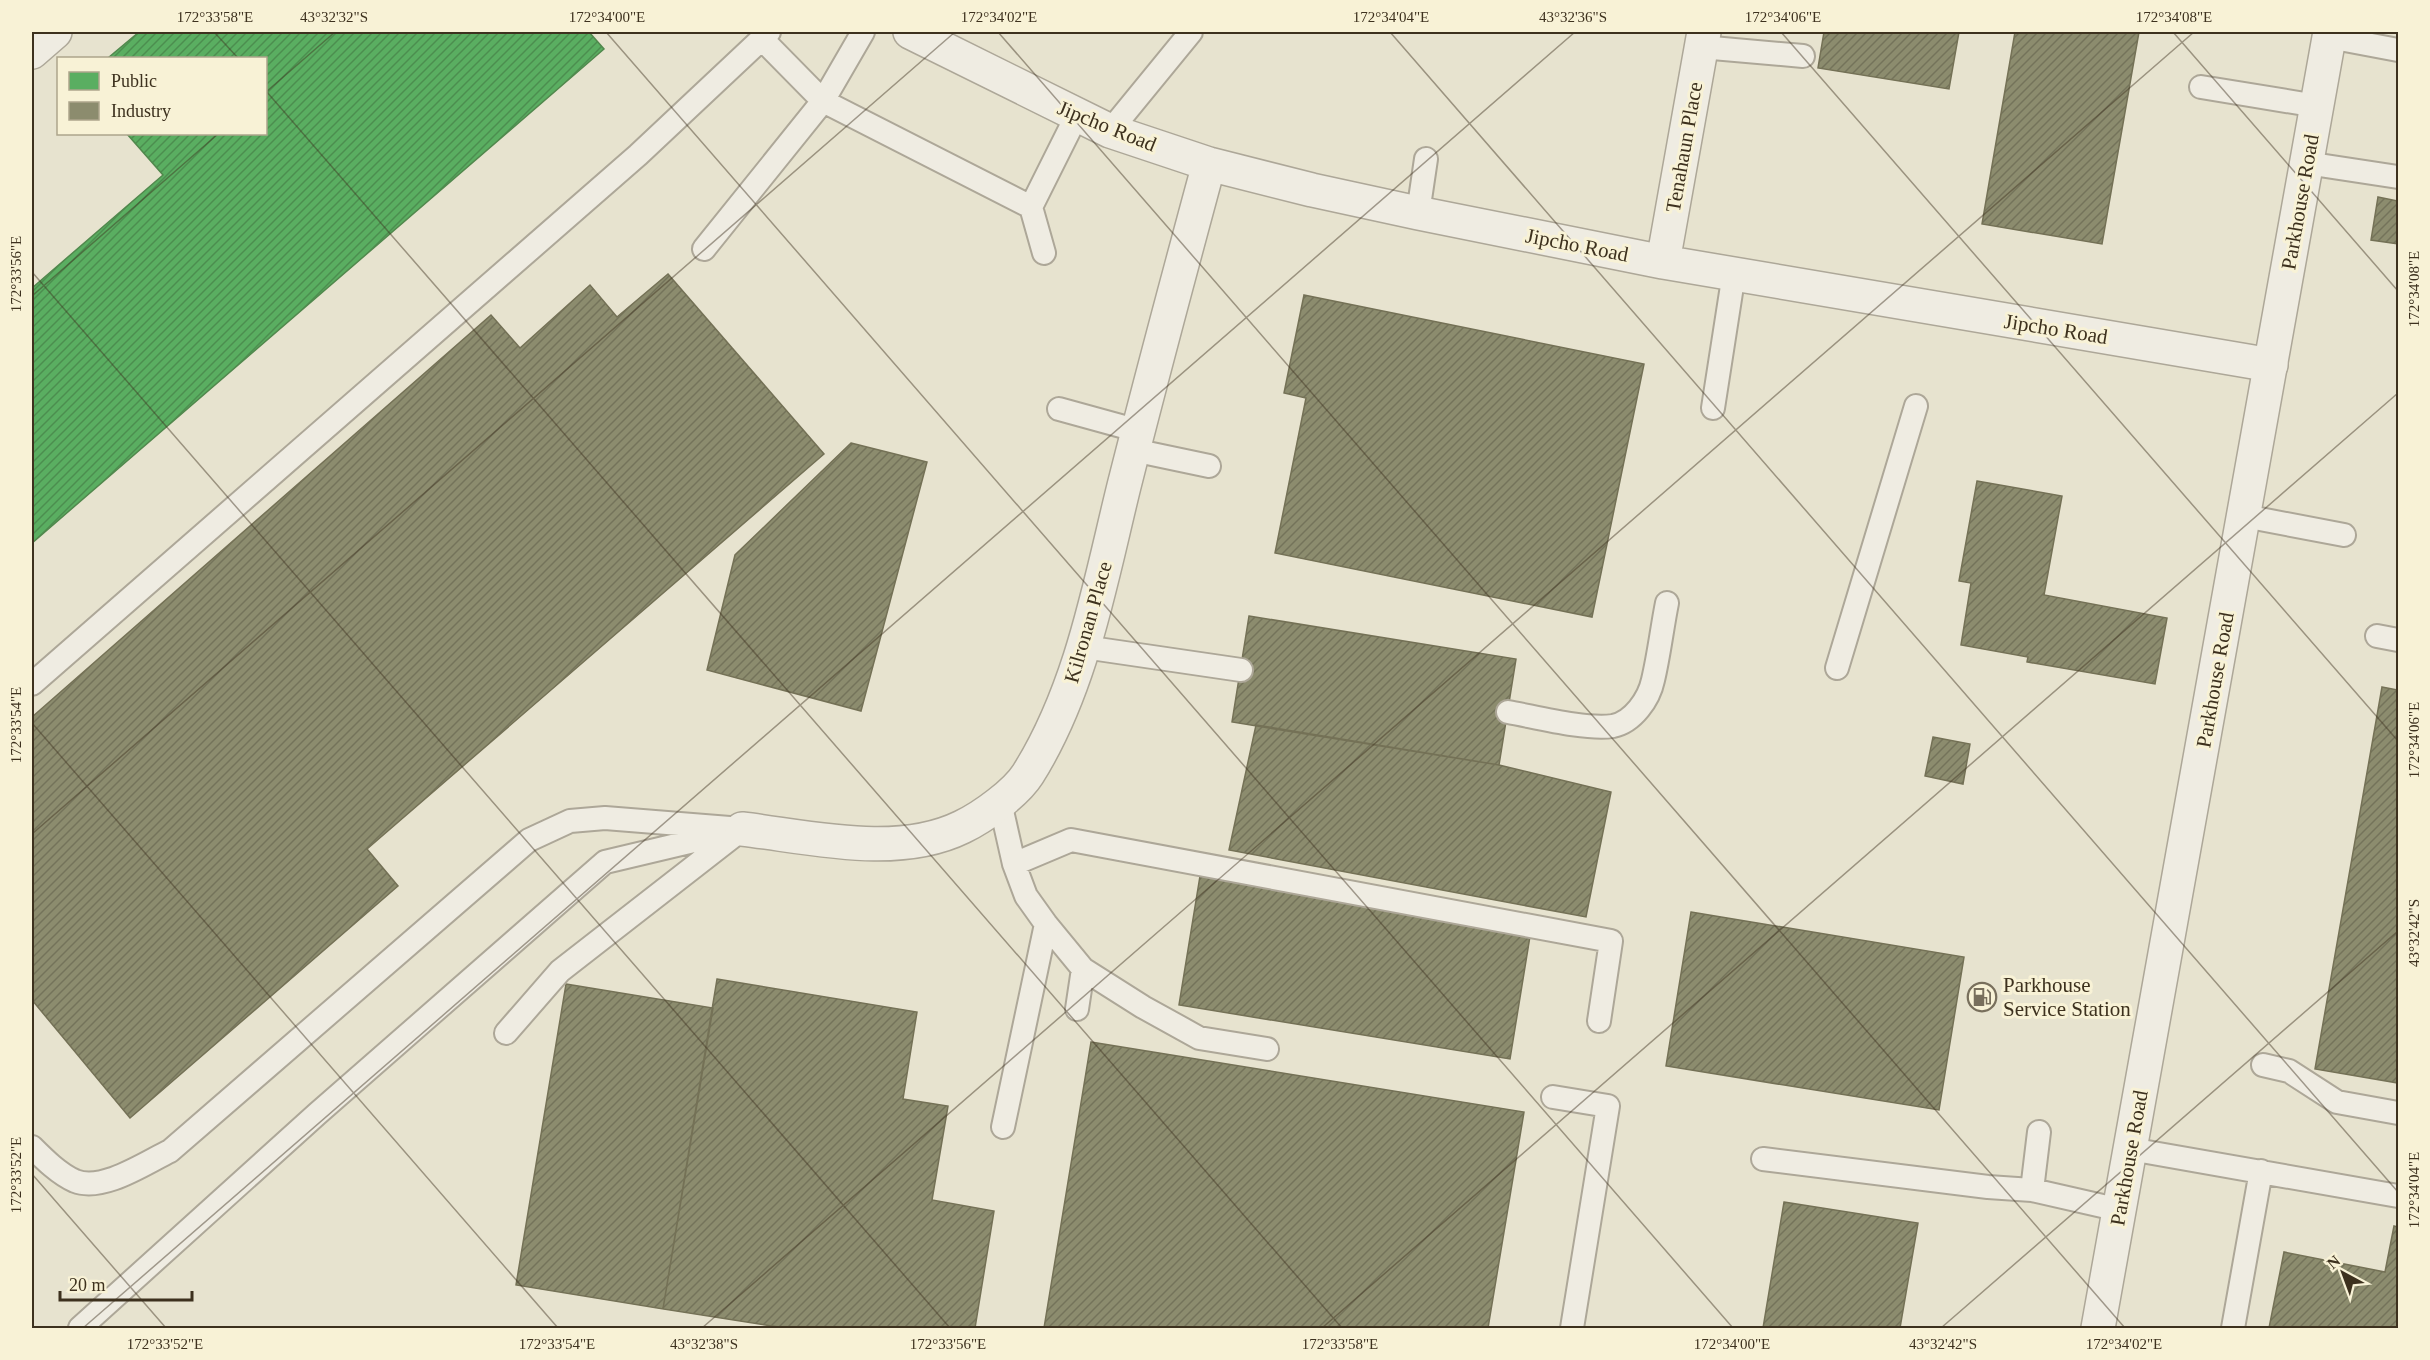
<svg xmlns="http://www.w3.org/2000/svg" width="2430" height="1360" font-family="'Times New Roman',serif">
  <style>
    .public { fill: url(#public-hatch); stroke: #51884d; stroke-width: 1.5 }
    .industry { fill: url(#industry-hatch); stroke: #747156; stroke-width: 1.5 }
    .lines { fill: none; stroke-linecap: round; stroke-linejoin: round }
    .service-casing { stroke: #ada798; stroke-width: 26 }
    .minor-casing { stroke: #ada798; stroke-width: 36 }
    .tertiary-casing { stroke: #ada798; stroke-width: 36 }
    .service { stroke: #efece2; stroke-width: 22 }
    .minor { stroke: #efece2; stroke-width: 33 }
    .tertiary { stroke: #efece2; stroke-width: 33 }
    .ticks { fill: none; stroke: #3d311e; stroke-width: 1.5; stroke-opacity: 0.45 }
    .labels { text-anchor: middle; stroke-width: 6; stroke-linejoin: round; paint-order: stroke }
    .street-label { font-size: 21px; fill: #3d311e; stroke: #f8f2d6 }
    .poi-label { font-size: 21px; fill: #3d311e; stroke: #f8f2d6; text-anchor: start }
    .neatline { fill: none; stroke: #3d311e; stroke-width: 2 }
    .ticks-label { font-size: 15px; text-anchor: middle; fill: #3d311e }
  </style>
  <defs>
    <pattern id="public-hatch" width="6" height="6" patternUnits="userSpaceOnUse" patternTransform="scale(1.5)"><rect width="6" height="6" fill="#5aae61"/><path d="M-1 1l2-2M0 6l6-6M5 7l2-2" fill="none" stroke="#4c8e4f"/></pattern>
    <pattern id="industry-hatch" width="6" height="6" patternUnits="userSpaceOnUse" patternTransform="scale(1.5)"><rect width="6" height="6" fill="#8c8c6e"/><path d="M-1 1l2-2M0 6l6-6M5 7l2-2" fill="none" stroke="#74735a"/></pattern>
  </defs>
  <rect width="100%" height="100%" fill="#e7e3cf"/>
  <!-- public -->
  <path class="public" d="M 139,32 L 589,32 L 604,49 L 32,543 L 32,288 L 163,175 L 127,134 L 266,134 L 266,58 L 108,58 Z"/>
  <!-- industry -->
  <path class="industry" d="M 1824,32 L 1959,32 L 1949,89 L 1818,68 Z
    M 2015,32 L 2139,32 L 2102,244 L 1982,224 Z
    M 2378,197 L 2398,201 L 2398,244 L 2371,240 Z
    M 668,274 L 824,454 L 367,849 L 398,886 L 130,1118 L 32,1000 L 32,717 L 491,315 L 520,348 L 590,285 L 617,317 Z
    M 1304,295 L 1644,364 L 1592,617 L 1275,553 L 1306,398 L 1284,393 Z
    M 851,443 L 927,462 L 861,711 L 707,670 L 735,555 Z
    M 1977,481 L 2062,496 L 2044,595 L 2167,618 L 2155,684 L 2027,662 L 2028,657 L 1961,645 L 1971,583 L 1959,581 Z
    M 1249,616 L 1516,659 L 1499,765 L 1232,722 Z
    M 2382,687 L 2398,690 L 2398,1083 L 2315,1069 Z
    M 1256,725 L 1499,765 L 1611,792 L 1586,917 L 1229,850 Z
    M 1933,737 L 1970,744 L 1963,784 L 1925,776 Z
    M 1200,876 L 1531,930 L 1510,1059 L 1179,1005 Z
    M 1691,912 L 1964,957 L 1939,1110 L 1666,1066 Z
    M 717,979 L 917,1012 L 903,1099 L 948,1106 L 932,1200 L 994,1211 L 975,1328 L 785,1328 L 663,1309 Z
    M 566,984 L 713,1008 L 663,1309 L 516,1285 Z
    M 1091,1042 L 1524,1112 L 1488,1328 L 1044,1328 Z
    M 1784,1202 L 1918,1223 L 1900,1328 L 1763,1328 Z
    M 2394,1226 L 2398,1227 L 2398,1328 L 2269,1328 L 2284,1252 L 2385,1272 Z"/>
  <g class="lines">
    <!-- service casing -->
    <g class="service-casing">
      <path id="service" d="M 863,32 L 823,101 L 1031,207
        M 2329,37 L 2398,50
        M 1701,47 L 1803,56
        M 2201,87 L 2317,106
        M 1110,131 L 1191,32
        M 2306,163 L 2398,177
        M 1418,213 L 1426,159
        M 704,249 L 823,101 L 762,39
        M 1044,253 L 1031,207 L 1077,115
        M 1713,408 L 1734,273
        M 1059,409 L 1139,431
        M 1133,450 L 1209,466
        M 2244,516 L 2344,535
        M 2377,636 L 2398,640
        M 1084,647 L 1241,670
        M 1837,668 L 1916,406
        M 32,684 L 638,155 L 769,32
        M 1508,712 C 1536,717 1585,730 1613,726 C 1633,722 1649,699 1653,680 C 1659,655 1662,628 1667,603
        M 1000,802 L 1014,864 L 1026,896 L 1046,924 L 1083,969 L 1143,1007 L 1199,1038 L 1267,1049
        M 1014,864 L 1071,840 L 1611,941 L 1599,1021
        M 1077,1009 L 1083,969
        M 506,1033 L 560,971 L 736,834
        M 2263,1065 L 2289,1071 L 2337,1102 L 2398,1113
        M 1553,1097 L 1608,1106 L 1572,1328
        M 1003,1127 L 1046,924
        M 32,1147 C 44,1159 59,1174 75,1181 C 103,1192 145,1163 170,1151 L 529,840 L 570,821 L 605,818 L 742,829
        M 2130,1149 L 2398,1196
        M 1763,1159 L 1988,1187 L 2032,1190 L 2120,1210
        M 2032,1190 L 2039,1132
        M 80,1328 L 317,1114 L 605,862 L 723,834
        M 2233,1328 L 2261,1171"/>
    </g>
    <!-- minor casing -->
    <g class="minor-casing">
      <path id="minor" d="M 910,32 L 1110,131 L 1209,164 L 1312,190 L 1418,213 L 1663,262 L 2271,365
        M 32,52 L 55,32
        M 1663,262 L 1704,32
        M 742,829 C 810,837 897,859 962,827 C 983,817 1016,793 1028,774 C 1082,688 1100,583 1124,486 C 1151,379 1180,271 1209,164"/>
    </g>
    <!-- tertiary casing -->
    <g class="tertiary-casing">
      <path id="tertiary" d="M 2098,1328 L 2330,32"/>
    </g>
    <!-- service -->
    <use href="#service" class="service"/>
    <!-- minor -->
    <use href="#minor" class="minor"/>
    <!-- tertiary -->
    <use href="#tertiary" class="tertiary"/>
  </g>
  <!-- ticks -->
  <path class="ticks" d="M 214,32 L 238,58M 606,32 L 1733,1328M 998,32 L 2125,1328M 1390,32 L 2398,1192M 1781,32 L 2398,741M 2173,32 L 2398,291M 266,91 L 1342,1328M 266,92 L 335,32M 32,272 L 950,1328M 32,296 L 218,134M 32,723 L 558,1328M 32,834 L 955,32M 32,1174 L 166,1328M 83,1328 L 1575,32M 702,1328 L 2194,32M 1322,1328 L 2398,393M 1941,1328 L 2398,931"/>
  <!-- icons -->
  <defs>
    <g id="fuel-ring" transform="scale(1.5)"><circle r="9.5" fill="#f8f2d6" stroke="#786f5c" stroke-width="1.5"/><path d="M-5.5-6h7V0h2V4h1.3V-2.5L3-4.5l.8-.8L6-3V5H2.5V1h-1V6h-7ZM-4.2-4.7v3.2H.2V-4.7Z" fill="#786f5c"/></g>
  </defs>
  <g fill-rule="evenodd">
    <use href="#fuel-ring" x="1982" y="997"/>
  </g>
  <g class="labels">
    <!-- street labels -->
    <g class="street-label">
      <text transform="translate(1107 126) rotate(22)" y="7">Jipcho Road</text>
      <text transform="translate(1684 147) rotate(-80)" y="7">Tenahaun Place</text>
      <text transform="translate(2300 202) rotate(-80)" y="7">Parkhouse Road</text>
      <text transform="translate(1577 245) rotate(11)" y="7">Jipcho Road</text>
      <text transform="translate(2056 329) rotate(9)" y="7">Jipcho Road</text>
      <text transform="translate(1088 622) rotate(-74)" y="7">Kilronan Place</text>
      <text transform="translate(2215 680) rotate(-80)" y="7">Parkhouse Road</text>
      <text transform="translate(2129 1158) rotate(-80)" y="7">Parkhouse Road</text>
    </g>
    <!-- poi labels -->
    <g class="poi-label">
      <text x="2003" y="992">Parkhouse<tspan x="2003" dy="24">Service Station</tspan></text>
    </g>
  </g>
  <!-- border -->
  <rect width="2430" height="1360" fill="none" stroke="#f8f2d6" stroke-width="66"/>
  <!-- legend -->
  <rect x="57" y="57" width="210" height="78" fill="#f8f2d6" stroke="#ada58c" stroke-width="1.5"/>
  <rect x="69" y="72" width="30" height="18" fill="#5aae61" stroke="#ada58c" stroke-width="1.5"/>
  <text x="111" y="87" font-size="18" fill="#3d311e">Public</text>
  <rect x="69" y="102" width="30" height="18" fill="#8c8c6e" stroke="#ada58c" stroke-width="1.5"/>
  <text x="111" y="117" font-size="18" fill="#3d311e">Industry</text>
  <!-- north arrow -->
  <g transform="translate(2343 1273) rotate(319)" stroke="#f8f2d6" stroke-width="4.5" paint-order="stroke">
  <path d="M0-4.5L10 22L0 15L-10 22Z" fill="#3d311e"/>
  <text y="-9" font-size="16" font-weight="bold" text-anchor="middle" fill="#3d311e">N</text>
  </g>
  <!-- scale -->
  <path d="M60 1291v9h132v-9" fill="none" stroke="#3d311e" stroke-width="3"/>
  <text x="69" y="1291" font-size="18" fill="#3d311e" stroke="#f8f2d6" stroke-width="4.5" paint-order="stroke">20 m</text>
  <rect x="33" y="33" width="2364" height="1294" class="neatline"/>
  <g class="ticks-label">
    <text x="215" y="22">172°33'58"E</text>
    <text x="334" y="22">43°32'32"S</text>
    <text x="607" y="22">172°34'00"E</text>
    <text x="999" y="22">172°34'02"E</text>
    <text x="1391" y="22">172°34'04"E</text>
    <text x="1573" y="22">43°32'36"S</text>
    <text x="1783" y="22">172°34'06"E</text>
    <text x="2174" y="22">172°34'08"E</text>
    <text transform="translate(16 274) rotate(-90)" y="5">172°33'56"E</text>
    <text transform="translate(2414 289) rotate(-90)" y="5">172°34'08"E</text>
    <text transform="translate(16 725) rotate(-90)" y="5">172°33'54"E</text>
    <text transform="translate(2414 740) rotate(-90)" y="5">172°34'06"E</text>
    <text transform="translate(2414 933) rotate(-90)" y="5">43°32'42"S</text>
    <text transform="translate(16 1175) rotate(-90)" y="5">172°33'52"E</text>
    <text transform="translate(2414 1190) rotate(-90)" y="5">172°34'04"E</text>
    <text x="165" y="1349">172°33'52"E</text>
    <text x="557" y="1349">172°33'54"E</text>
    <text x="704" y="1349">43°32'38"S</text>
    <text x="948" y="1349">172°33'56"E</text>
    <text x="1340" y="1349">172°33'58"E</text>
    <text x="1732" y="1349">172°34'00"E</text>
    <text x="1943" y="1349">43°32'42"S</text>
    <text x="2124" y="1349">172°34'02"E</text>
  </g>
</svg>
